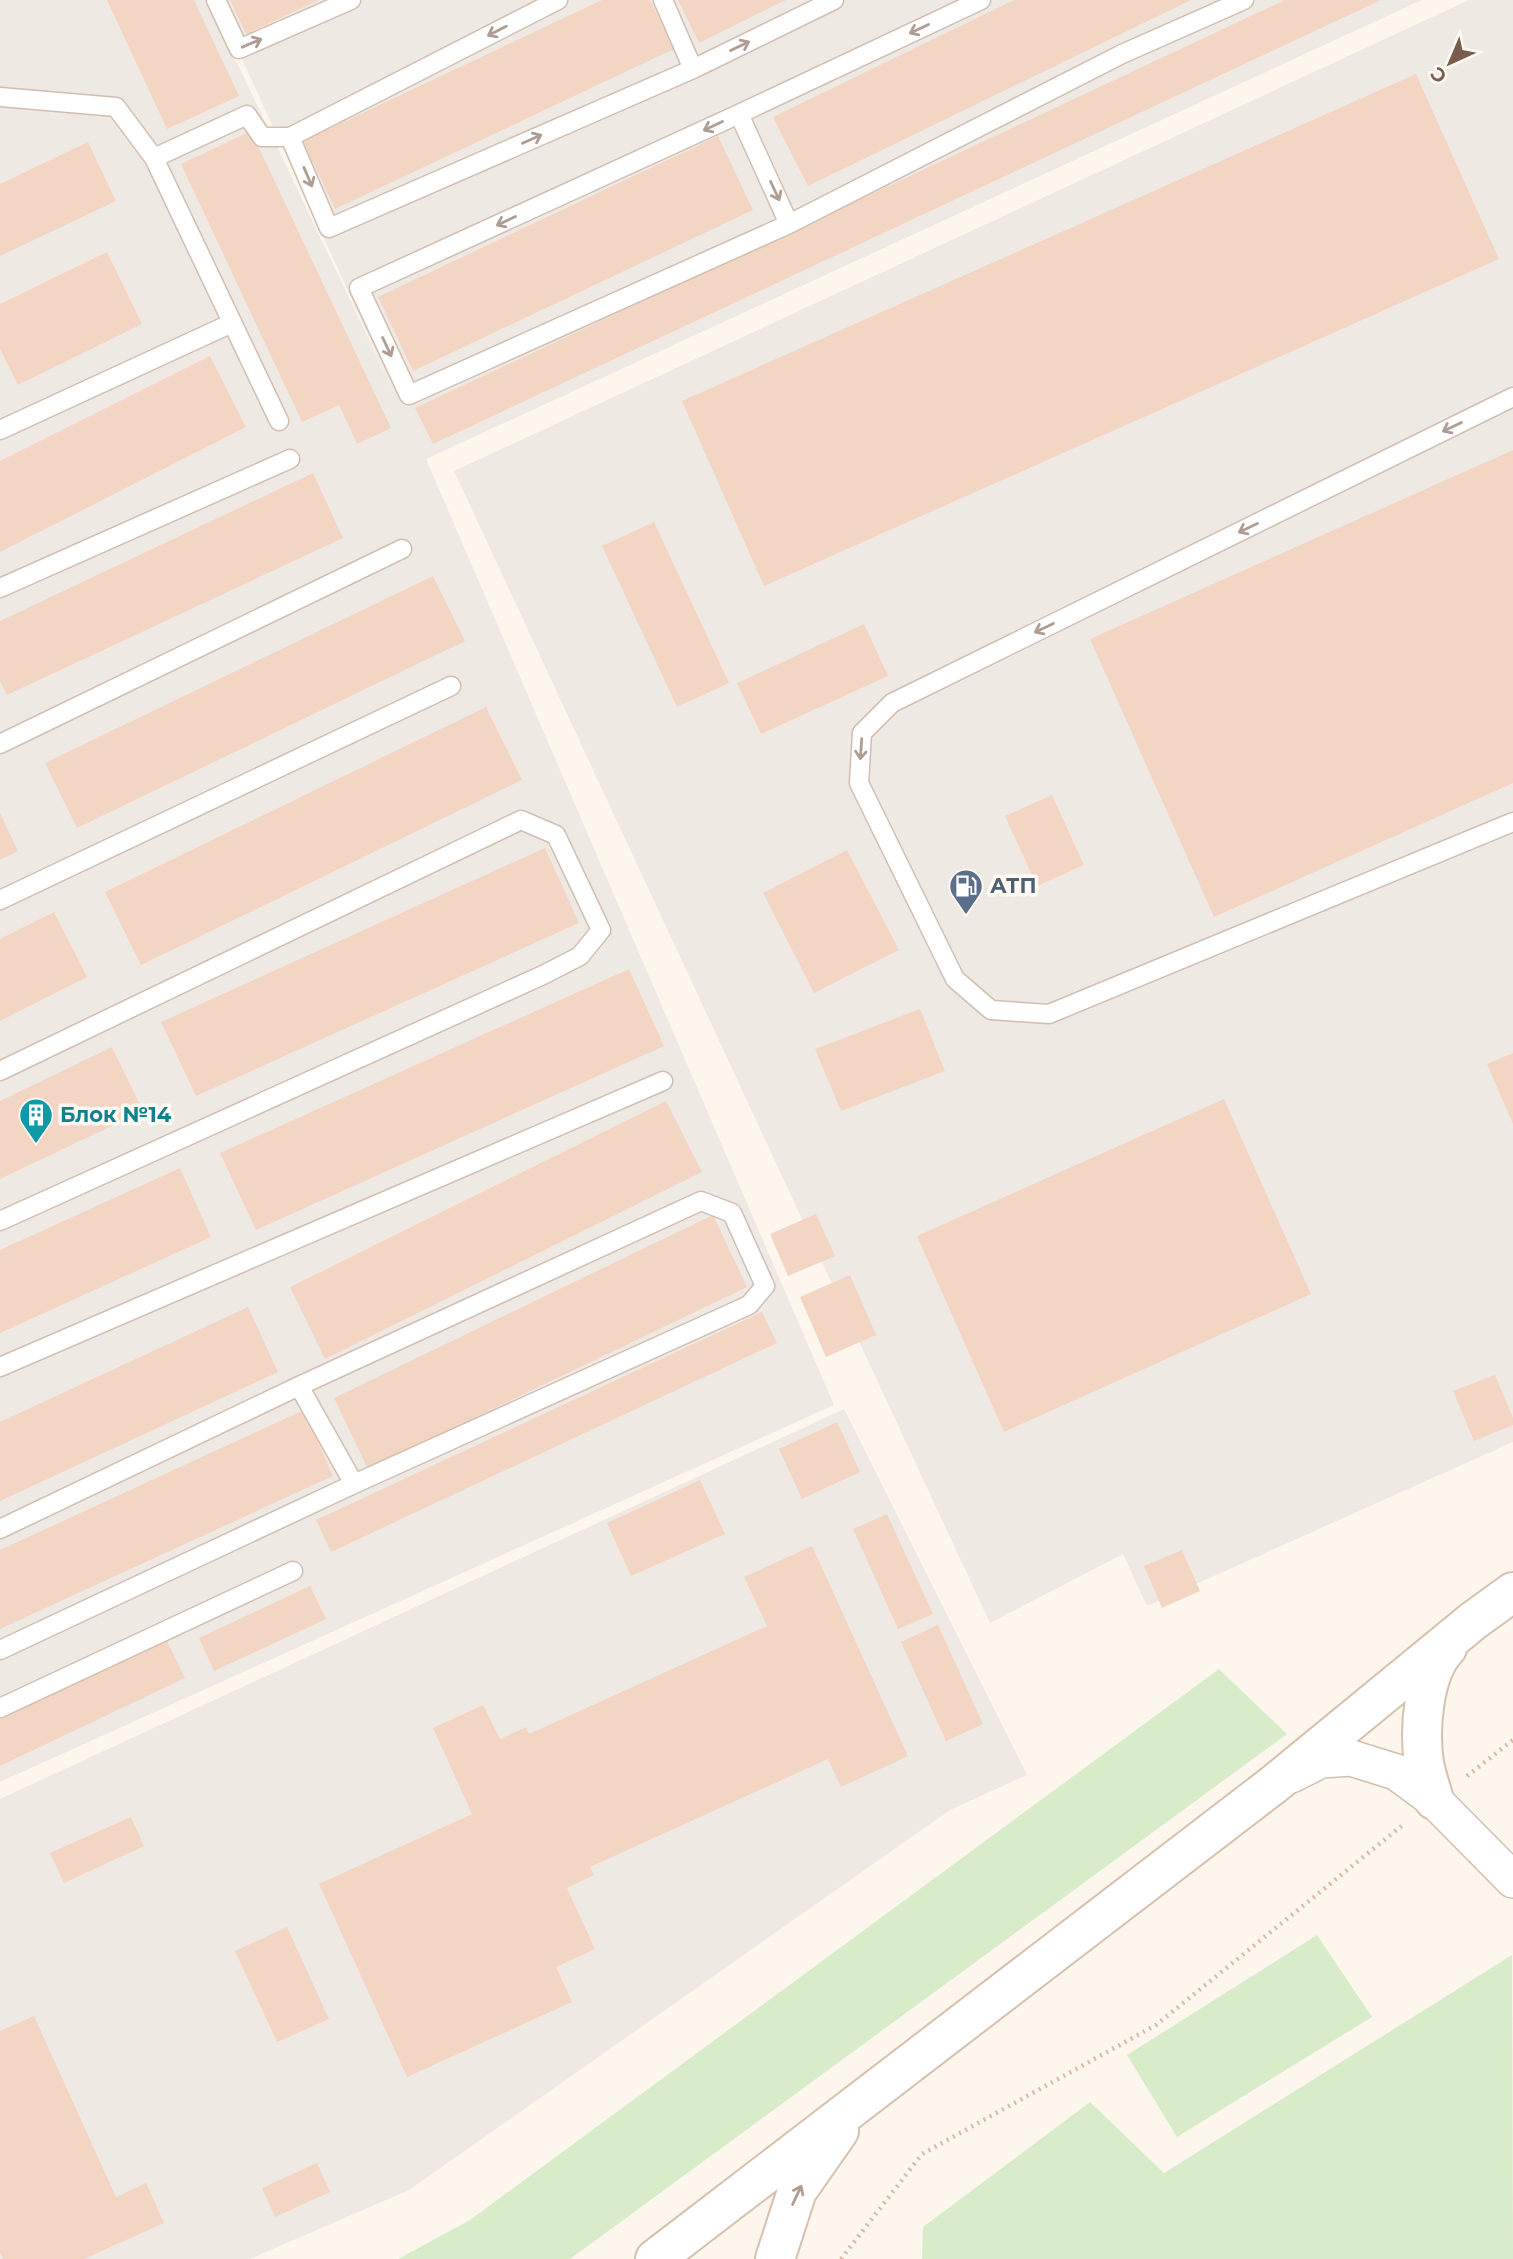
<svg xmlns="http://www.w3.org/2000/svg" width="1513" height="2259" font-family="Montserrat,sans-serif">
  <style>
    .industrial { fill: #efe9e4 }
    .green { fill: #d8ecc9 }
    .building { fill: #f3d5c3 }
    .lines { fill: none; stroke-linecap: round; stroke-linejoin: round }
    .lane-casing { stroke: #d1beb0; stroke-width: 21 }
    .street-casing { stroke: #d1beb0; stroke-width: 38 }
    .secondary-casing { stroke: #d6c0b0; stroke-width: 42 }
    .path { stroke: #d9b8a5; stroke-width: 4.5; stroke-dasharray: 2 5; stroke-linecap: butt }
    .lane { stroke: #fff; stroke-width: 18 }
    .street { stroke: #fff; stroke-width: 35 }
    .secondary { stroke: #fff; stroke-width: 38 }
    .oneway { stroke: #af9d94 }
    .labels { text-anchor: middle; stroke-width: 7; stroke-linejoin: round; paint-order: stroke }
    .service-label { font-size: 21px; font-weight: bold; fill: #4e5e75; stroke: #fffaf3; text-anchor: start }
    .culture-label { font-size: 21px; font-weight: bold; fill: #0d838f; stroke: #fffaf3; text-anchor: start }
  </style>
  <rect width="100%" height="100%" fill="#fdf6ec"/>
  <!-- industrial -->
  <path class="industrial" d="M 0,0 L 207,0 L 396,396 L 215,0 L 1422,0 L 426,459 L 834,1405 L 0,1782 Z
    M 1469,0 L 1513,0 L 1513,1442 L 1147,1606 L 1123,1554 L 990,1623 L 454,471 Z
    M 844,1409 L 1027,1775 L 950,1810 L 409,2190 L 250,2259 L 0,2259 L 0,1799 Z"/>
  <!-- green -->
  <path class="green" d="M 1219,1669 L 1287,1734 L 570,2259 L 398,2259 L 470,2220 Z
    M 1317,1935 L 1372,2017 L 1177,2137 L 1127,2055 Z
    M 1512,1955 L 1513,2259 L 922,2259 L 923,2227 L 1090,2102 L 1164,2173 Z"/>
  <!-- building -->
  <path class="building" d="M 107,0 L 194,0 L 239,96 L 167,129 Z
    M 230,0 L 319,0 L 246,34 Z
    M 602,0 L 650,0 L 674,49 L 335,209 L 303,141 Z
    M 678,0 L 786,0 L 699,43 Z
    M 1014,0 L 1191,0 L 808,186 L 773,117 Z
    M 1285,0 L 1381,0 L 433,444 L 415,408 Z
    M 1416,74 L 1499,259 L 764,586 L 682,401 Z
    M 251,131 L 391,428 L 357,444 L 339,405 L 302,422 L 181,164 Z
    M 718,136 L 753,210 L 413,371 L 378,297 Z
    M 88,142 L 116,201 L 0,256 L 0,184 Z
    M 107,252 L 142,324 L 18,385 L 0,349 L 0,304 Z
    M 210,356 L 246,427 L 0,552 L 0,461 Z
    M 1513,450 L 1513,783 L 1214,917 L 1090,639 Z
    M 313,473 L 343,538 L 7,695 L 0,681 L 0,621 Z
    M 654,522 L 729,683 L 677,707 L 602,546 Z
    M 433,576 L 465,641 L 77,828 L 45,763 Z
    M 864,624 L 888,676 L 761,734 L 737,683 Z
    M 486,707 L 522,780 L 141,965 L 105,892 Z
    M 1052,795 L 1084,865 L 1037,886 L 1005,816 Z
    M 0,813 L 18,851 L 0,860 Z
    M 545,848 L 579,923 L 196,1096 L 161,1022 Z
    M 847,850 L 899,950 L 814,993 L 763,893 Z
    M 54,912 L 87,977 L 0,1021 L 0,939 Z
    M 629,969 L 664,1046 L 256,1230 L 220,1153 Z
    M 920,1009 L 945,1071 L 841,1111 L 815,1049 Z
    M 112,1047 L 143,1111 L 0,1179 L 0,1101 Z
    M 1513,1053 L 1513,1124 L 1487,1064 Z
    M 1224,1099 L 1311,1294 L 1004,1432 L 917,1236 Z
    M 666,1101 L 702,1172 L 325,1359 L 290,1287 Z
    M 180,1168 L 211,1237 L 0,1333 L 0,1250 Z
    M 816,1214 L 835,1256 L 788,1276 L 770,1234 Z
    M 713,1215 L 747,1287 L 368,1469 L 334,1398 Z
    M 850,1275 L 876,1335 L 826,1357 L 800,1297 Z
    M 248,1307 L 278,1372 L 0,1501 L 0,1422 Z
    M 762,1312 L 777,1343 L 331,1552 L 316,1520 Z
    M 1495,1375 L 1513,1418 L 1513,1425 L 1474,1441 L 1453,1391 Z
    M 304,1410 L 333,1476 L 0,1629 L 0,1550 Z
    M 837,1422 L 860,1472 L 802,1499 L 779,1449 Z
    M 700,1480 L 725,1534 L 631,1576 L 607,1523 Z
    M 887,1514 L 933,1614 L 898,1629 L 853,1529 Z
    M 812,1546 L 908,1756 L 841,1787 L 828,1759 L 590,1867 L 594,1875 L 567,1888 L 595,1949 L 556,1967 L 572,2002 L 407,2077 L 319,1884 L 472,1814 L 433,1728 L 483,1705 L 500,1739 L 526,1727 L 529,1734 L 767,1626 L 744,1577 Z
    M 1182,1550 L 1200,1591 L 1162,1608 L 1144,1566 Z
    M 310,1586 L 326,1619 L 214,1671 L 199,1638 Z
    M 938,1625 L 983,1724 L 946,1741 L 901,1642 Z
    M 166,1639 L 185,1678 L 0,1766 L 0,1719 Z
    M 131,1817 L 144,1846 L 64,1883 L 50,1853 Z
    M 287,1927 L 329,2019 L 277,2042 L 235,1951 Z
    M 34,2016 L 116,2197 L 146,2183 L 164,2223 L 84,2259 L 3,2259 L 0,2253 L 0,2031 Z
    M 317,2163 L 330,2192 L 275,2217 L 262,2188 Z"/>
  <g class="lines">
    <!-- lane casing -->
    <g class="lane-casing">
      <path id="lane" d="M 216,0 L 239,49 L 351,0
        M 558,0 L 290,137 L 329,228 L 693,69 L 834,0
        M 663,0 L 693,69
        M 981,0 L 739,114 L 359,288 L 409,395 L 789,224 L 1122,54 L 1244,0
        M 0,97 L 116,107 L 154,158 L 247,115 L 262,137 L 290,137
        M 739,114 L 789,224
        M 154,158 L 279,421
        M 1513,397 L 892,703 L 862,733 L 859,783 L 955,979 L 991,1010 L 1049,1014 L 1513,822
        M 0,430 L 232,323
        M 0,588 L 290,459
        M 0,744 L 402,549
        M 0,900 L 451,686
        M 0,1071 L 521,820 L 556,835 L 601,930 L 580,956 L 543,975 L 0,1221
        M 0,1367 L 663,1081
        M 299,1386 L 354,1484
        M 0,1529 L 299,1386 L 701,1201 L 732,1213 L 765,1286 L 749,1305 L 354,1484 L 0,1650
        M 0,1708 L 293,1571"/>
    </g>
    <!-- street casing -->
    <g class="street-casing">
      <path id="street" d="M 1291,1775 L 1321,1760 L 1351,1758 L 1396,1772 L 1434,1800 L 1513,1880"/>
    </g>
    <!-- secondary casing -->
    <g class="secondary-casing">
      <path id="secondary" d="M 1434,1800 C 1431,1788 1426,1775 1424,1763 C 1419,1729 1423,1673 1447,1648
        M 655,2259 L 1273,1785 L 1473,1621 L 1513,1592
        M 775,2259 L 797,2191 L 839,2131"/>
    </g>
    <!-- path -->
    <path class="path" d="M 1467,1776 L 1513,1740
      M 841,2259 L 922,2154 L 1156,2025 L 1404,1824"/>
    <!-- lane -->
    <use href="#lane" class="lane"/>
    <!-- street -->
    <use href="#street" class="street"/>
    <!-- secondary -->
    <use href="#secondary" class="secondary"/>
  </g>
  <!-- one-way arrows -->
  <defs><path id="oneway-shaft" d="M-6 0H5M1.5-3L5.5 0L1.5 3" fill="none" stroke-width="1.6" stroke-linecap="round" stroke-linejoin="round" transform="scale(1.75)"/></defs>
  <g class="oneway">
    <use href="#oneway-shaft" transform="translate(919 29) rotate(155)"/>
    <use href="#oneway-shaft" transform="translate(497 31) rotate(153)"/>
    <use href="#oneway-shaft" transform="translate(252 43) rotate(-23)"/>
    <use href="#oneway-shaft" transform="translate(740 46) rotate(-26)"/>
    <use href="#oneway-shaft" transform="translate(713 126) rotate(155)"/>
    <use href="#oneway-shaft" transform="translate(532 139) rotate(-24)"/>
    <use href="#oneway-shaft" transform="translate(308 177) rotate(67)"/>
    <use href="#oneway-shaft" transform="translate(775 191) rotate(65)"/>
    <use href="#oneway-shaft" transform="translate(506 221) rotate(155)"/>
    <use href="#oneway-shaft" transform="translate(387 347) rotate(65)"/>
    <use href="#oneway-shaft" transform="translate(1452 427) rotate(154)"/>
    <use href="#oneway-shaft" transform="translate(1248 528) rotate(154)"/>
    <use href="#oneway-shaft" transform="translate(1044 628) rotate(154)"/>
    <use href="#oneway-shaft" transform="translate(861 749) rotate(94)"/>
    <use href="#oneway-shaft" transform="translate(797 2195) rotate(-65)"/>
  </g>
  <!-- icons -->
  <defs>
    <g id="fuel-pin" transform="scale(1.75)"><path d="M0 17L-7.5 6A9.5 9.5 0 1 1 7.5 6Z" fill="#5c6f8a" stroke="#fffaf3"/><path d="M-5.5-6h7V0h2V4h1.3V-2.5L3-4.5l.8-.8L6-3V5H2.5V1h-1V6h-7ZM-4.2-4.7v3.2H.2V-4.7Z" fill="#fff"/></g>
    <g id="building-pin" transform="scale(1.75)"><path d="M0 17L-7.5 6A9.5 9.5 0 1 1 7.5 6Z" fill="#0f9aa8" stroke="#fffaf3"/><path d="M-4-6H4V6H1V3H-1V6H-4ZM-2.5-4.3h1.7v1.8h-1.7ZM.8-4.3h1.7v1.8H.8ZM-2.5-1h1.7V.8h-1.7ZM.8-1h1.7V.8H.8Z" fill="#fff"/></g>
  </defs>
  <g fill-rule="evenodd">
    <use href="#fuel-pin" x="966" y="886"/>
    <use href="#building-pin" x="36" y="1115"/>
  </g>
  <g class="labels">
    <!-- service labels -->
    <g class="service-label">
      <text x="990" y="893">АТП</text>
    </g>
    <!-- culture labels -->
    <g class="culture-label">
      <text x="60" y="1122">Блок №14</text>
    </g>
  </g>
  <!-- north arrow -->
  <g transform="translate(1450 63) rotate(224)" stroke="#fffaf3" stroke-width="5" paint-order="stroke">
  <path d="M0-5L12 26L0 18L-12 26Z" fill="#7a5c4d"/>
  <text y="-10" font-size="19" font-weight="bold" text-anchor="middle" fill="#7a5c4d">С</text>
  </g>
</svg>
